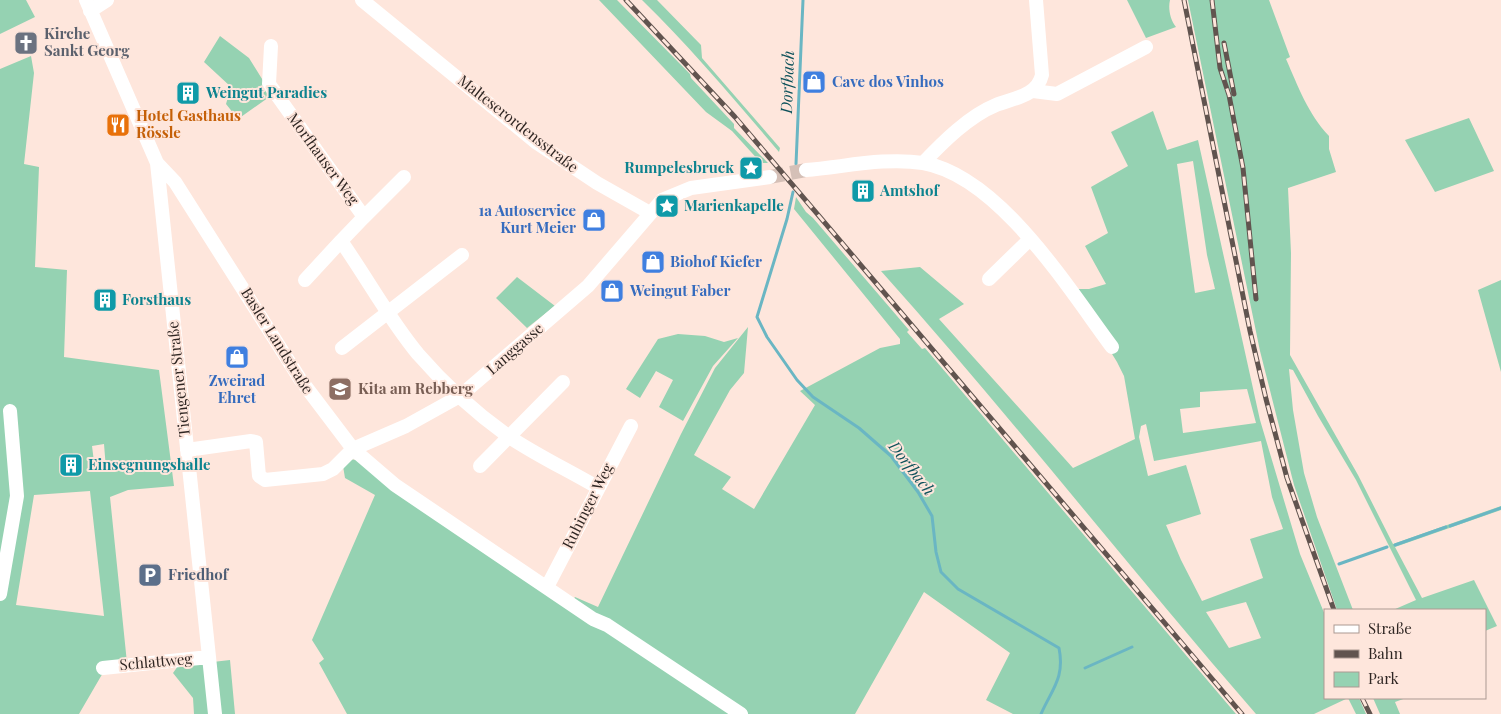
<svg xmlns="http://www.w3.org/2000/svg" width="1501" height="714" font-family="'Playfair Display',serif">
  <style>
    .green { fill: #95d2b2; fill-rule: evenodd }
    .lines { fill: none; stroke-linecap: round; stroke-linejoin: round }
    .stream { stroke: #6ab6c3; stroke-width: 3 }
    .minor-tunnel { stroke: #d5c0b7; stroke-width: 14; stroke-dasharray: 14 7; stroke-linecap: butt }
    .minor { stroke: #fff; stroke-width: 14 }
    .rail-casing { stroke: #61544f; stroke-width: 5 }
    .rail { stroke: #fee6dc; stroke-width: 3; stroke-dasharray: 9; stroke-linecap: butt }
    .labels { text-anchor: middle; stroke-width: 4; stroke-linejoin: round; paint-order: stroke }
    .worship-label { font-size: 15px; font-weight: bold; fill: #5b616d; stroke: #fee6dc; text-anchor: start }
    .shop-label { font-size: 15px; font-weight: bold; fill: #366cbe; stroke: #fee6dc; text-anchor: start }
    .culture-label { font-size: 15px; font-weight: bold; fill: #0d838f; stroke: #fee6dc; text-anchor: start }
    .food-label { font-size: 15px; font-weight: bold; fill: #c56008; stroke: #fee6dc; text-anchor: start }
    .street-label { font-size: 15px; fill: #2f2623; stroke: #fee6dc }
    .education-label { font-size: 15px; font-weight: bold; fill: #785e54; stroke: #fee6dc; text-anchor: start }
    .service-label { font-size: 15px; font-weight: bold; fill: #4e5e75; stroke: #fee6dc; text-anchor: start }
    .water-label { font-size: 16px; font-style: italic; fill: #0e525b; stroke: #fee6dc }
  </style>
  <rect width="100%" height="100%" fill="#fee6dc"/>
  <!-- green -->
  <path class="green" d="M 0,0 L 26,0 L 35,17 L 0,34 Z
    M 599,0 L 617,0 L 690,74 L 691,78 L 734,124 L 734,128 L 768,163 L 761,163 L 732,131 L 706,112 Z
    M 642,0 L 657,0 L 701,45 L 702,58 L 780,148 L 779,152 C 735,100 690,47 642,0 Z
    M 1127,0 L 1170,0 C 1168,8 1170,20 1176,27 L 1146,38 Z
    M 1188,0 L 1269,0 L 1290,57 L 1286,59 C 1298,86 1308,114 1329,136 L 1329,149 L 1336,172 L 1288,188 L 1291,253 L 1290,355 L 1358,475 L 1393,544 L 1501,506 L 1501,510 L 1395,547 L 1422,598 L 1474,580 L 1497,626 L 1485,631 L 1485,610 L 1393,610 L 1416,600 L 1356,480 L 1318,416 L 1293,370 L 1289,369 L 1293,410 L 1304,473 L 1317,517 L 1353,610 L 1337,610 L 1294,485 L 1278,422 L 1260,351 Z
    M 220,36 L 249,58 L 272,95 L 238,119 L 226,104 L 231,87 L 204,62 Z
    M 31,56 L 34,73 L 24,164 L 39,167 L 35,267 L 67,270 L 64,357 L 159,370 L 174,486 L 128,490 L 110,497 L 127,663 L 104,671 L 79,714 L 0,714 L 0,69 ZM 104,444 L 106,469 L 95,470 L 92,446 ZM 90,491 L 104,616 L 16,605 L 34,495 Z
    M 1153,111 L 1167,150 L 1198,140 L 1260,420 L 1300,554 L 1325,615 L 1325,698 L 1359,698 L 1366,714 L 1356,714 L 1348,698 L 1314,714 L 1256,714 C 1129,568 1010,415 881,271 L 920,267 L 964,304 L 939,319 L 1073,468 L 1135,439 L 1124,376 L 1117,362 L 1072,289 L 1089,289 L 1106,284 L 1085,246 L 1108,233 L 1091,187 L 1128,166 L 1111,132 ZM 1193,161 L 1207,255 L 1215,289 L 1195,293 L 1177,164 ZM 1247,389 L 1256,423 L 1183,433 L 1180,409 L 1200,407 L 1200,392 ZM 1146,424 L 1154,461 L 1261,441 L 1272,497 L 1283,529 L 1250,539 L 1263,578 L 1202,601 L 1181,560 L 1166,525 L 1201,514 L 1186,465 L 1148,476 L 1139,437 L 1141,426 ZM 1246,602 L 1261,638 L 1229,648 L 1206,612 Z
    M 1469,118 L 1494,171 L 1435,192 L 1405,140 Z
    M 796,197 L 806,212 L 813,218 L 909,330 L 907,332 L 922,349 L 925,348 L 1236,714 L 1013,714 L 986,700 L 1010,653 L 924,592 L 855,714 L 347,714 L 319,663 L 324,659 L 312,640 L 375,495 L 345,478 L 343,466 L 350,459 L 356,460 L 569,606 L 575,597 L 598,607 L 681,434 L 715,368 L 748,327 L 744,373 L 730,390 L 694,455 L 731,477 L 722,489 L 754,509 L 815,405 L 800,391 L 880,348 L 900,344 L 900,339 L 794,209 Z
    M 517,277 L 555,306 L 527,328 L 496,298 Z
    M 1501,280 L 1501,372 L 1478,290 Z
    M 678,334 L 705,336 L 724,342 L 738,338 L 713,366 L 683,421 L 659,407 L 673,380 L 656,371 L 640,398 L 626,389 L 658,339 Z
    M 230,660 L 235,714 L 194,714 L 193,698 L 173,673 L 178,666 Z
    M 1373,698 L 1406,698 L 1395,702 L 1400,714 L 1380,714 Z"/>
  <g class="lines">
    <!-- stream -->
    <path class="stream" d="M 796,164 L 803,0
      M 793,192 L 787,219 L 757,317 L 767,337 L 797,380 L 813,397 L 859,428 L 891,456 L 918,492 L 932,516 L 936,552 L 941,572 L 958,589 L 1059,648 C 1065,678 1052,689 1041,714
      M 1450,526 L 1501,508
      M 1395,545 L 1446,527
      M 1339,564 L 1387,547
      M 1085,668 L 1132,647"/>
    <!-- minor-tunnel -->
    <path class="minor-tunnel" d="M 770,177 L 806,170"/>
    <!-- minor -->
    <path class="minor" d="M 86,0 L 157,163 L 175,182 L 300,379 L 353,449 L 395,485 L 593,619 L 607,625 L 741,714
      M 362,0 L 537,143 L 597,183 L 650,213
      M 90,11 L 107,0
      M 271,46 L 269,84 L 364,217 L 404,177
      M 1033,91 L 1057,94 L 1146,47
      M 157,163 L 215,714
      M 923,163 C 943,142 969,116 996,105 C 1014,98 1037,96 1042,75 L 1036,0
      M 806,170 C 844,167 885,157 923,163 C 999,176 1068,288 1112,347
      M 364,217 L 341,241 C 367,278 389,319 418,354 C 444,384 476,413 508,436 C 536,455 568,470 597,487
      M 989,279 L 1030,239
      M 305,280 L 341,241
      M 342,348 L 462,255
      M 187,450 L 251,441 L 256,442 L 259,476 L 265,480 L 323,474 L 333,469 L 353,449 L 406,426 L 460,396 L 588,286 L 662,200 L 691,188 L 770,177
      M 480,466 L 563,382
      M 547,587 L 631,426
      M 0,594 L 17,496 L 10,411
      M 103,668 L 209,657"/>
    <!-- rail casing -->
    <g class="rail-casing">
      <path id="rail" d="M 626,0 L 735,117 L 1242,714
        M 1184,0 L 1250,331 L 1266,399 L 1287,478 L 1334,610
        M 1212,0 L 1220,68 L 1229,95 L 1243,168 L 1256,299
        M 1224,43 L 1234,94
        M 1362,698 L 1370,714"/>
    </g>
    <!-- rail -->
    <use href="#rail" class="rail"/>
  </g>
  <!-- icons -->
  <defs>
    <g id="church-square" transform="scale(1.25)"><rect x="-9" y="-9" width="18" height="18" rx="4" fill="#6b7280" stroke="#fee6dc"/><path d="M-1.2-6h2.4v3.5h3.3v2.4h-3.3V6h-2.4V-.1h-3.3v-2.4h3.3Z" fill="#fff"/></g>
    <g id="shop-square" transform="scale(1.25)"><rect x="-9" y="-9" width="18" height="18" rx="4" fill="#3f7fe0" stroke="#fee6dc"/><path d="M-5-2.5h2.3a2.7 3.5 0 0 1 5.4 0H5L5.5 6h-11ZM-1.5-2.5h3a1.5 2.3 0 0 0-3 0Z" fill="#fff"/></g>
    <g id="building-square" transform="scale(1.25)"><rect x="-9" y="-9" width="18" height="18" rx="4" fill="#0f9aa8" stroke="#fee6dc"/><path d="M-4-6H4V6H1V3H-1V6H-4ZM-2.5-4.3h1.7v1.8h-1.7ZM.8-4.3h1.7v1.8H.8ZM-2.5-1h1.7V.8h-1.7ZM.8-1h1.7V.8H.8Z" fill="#fff"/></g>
    <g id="restaurant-square" transform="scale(1.25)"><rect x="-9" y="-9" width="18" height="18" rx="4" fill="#e8710a" stroke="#fee6dc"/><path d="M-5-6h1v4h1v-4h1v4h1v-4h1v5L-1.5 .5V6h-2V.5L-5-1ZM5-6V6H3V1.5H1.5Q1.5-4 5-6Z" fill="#fff"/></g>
    <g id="sight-square" transform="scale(1.25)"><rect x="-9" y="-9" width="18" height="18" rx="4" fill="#0f9aa8" stroke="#fee6dc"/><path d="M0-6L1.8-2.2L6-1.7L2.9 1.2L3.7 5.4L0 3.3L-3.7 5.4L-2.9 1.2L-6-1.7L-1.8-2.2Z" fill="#fff"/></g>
    <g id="school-square" transform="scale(1.25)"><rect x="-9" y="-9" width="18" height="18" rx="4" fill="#8d6e63" stroke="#fee6dc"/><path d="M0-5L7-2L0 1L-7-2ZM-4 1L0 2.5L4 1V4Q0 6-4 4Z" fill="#fff"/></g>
    <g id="parking-square" transform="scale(1.25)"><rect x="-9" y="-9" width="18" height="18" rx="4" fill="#5c6f8a" stroke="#fee6dc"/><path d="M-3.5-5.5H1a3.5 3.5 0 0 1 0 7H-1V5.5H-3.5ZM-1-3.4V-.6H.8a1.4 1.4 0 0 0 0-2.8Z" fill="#fff"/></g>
  </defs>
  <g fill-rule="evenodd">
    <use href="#church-square" x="26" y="43"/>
    <use href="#shop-square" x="814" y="82"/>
    <use href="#building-square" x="188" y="93"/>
    <use href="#restaurant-square" x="118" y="125"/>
    <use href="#sight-square" x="751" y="168"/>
    <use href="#building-square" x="863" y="191"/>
    <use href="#sight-square" x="667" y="206"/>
    <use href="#shop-square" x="594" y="220"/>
    <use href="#shop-square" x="653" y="262"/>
    <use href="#shop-square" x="612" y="291"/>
    <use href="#building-square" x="105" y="300"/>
    <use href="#shop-square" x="237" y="357"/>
    <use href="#school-square" x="340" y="389"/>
    <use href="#building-square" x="71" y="465"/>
    <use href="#parking-square" x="150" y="575"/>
  </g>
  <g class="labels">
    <!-- worship labels -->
    <g class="worship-label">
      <text x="44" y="39">Kirche<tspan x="44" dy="17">Sankt Georg</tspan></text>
    </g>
    <!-- shop labels -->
    <g class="shop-label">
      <text x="832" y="87">Cave dos Vinhos</text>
      <text x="576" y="216" text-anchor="end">1a Autoservice<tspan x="576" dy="17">Kurt Meier</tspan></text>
      <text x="670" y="267">Biohof Kiefer</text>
      <text x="630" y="296">Weingut Faber</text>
      <text x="237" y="386" text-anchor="middle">Zweirad<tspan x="237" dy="17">Ehret</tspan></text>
    </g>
    <!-- culture labels -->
    <g class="culture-label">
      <text x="206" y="98">Weingut Paradies</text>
      <text x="734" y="173" text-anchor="end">Rumpelesbruck</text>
      <text x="880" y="196">Amtshof</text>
      <text x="684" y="211">Marienkapelle</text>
      <text x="122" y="305">Forsthaus</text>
      <text x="88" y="470">Einsegnungshalle</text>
    </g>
    <!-- food labels -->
    <g class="food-label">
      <text x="136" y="121">Hotel Gasthaus<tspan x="136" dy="17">Rössle</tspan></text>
    </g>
    <!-- street labels -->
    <g class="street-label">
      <text transform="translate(518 124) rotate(38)" y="5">Malteserordensstraße</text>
      <text transform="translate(323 159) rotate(54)" y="5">Morfhauser Weg</text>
      <text transform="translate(277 341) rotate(58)" y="5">Basler Landstraße</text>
      <text transform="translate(515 349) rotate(-41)" y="5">Langgasse</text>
      <text transform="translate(179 379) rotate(-96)" y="5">Tiengener Straße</text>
      <text transform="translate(588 506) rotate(-63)" y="5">Ruhinger Weg</text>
      <text transform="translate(156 662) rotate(-5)" y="5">Schlattweg</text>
    </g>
    <!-- education labels -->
    <g class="education-label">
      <text x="358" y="394">Kita am Rebberg</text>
    </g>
    <!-- service labels -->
    <g class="service-label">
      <text x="168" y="580">Friedhof</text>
    </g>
    <!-- water labels -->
    <g class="water-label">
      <text transform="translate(787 82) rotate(-88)" y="6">Dorfbach</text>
      <text transform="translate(912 468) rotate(52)" y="6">Dorfbach</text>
    </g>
  </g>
  <!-- legend -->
  <rect x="1324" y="609" width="162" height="90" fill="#fee6dc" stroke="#ab9992"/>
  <rect x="1334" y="625" width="25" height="8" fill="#ffffff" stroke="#ab9992"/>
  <text x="1368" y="634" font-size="15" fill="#2f2623">Straße</text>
  <rect x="1334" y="650" width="25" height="8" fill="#61544f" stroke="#ab9992"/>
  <text x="1368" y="659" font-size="15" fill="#2f2623">Bahn</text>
  <rect x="1334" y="672" width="25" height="15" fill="#95d2b2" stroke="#ab9992"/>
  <text x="1368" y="684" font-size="15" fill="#2f2623">Park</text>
</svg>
